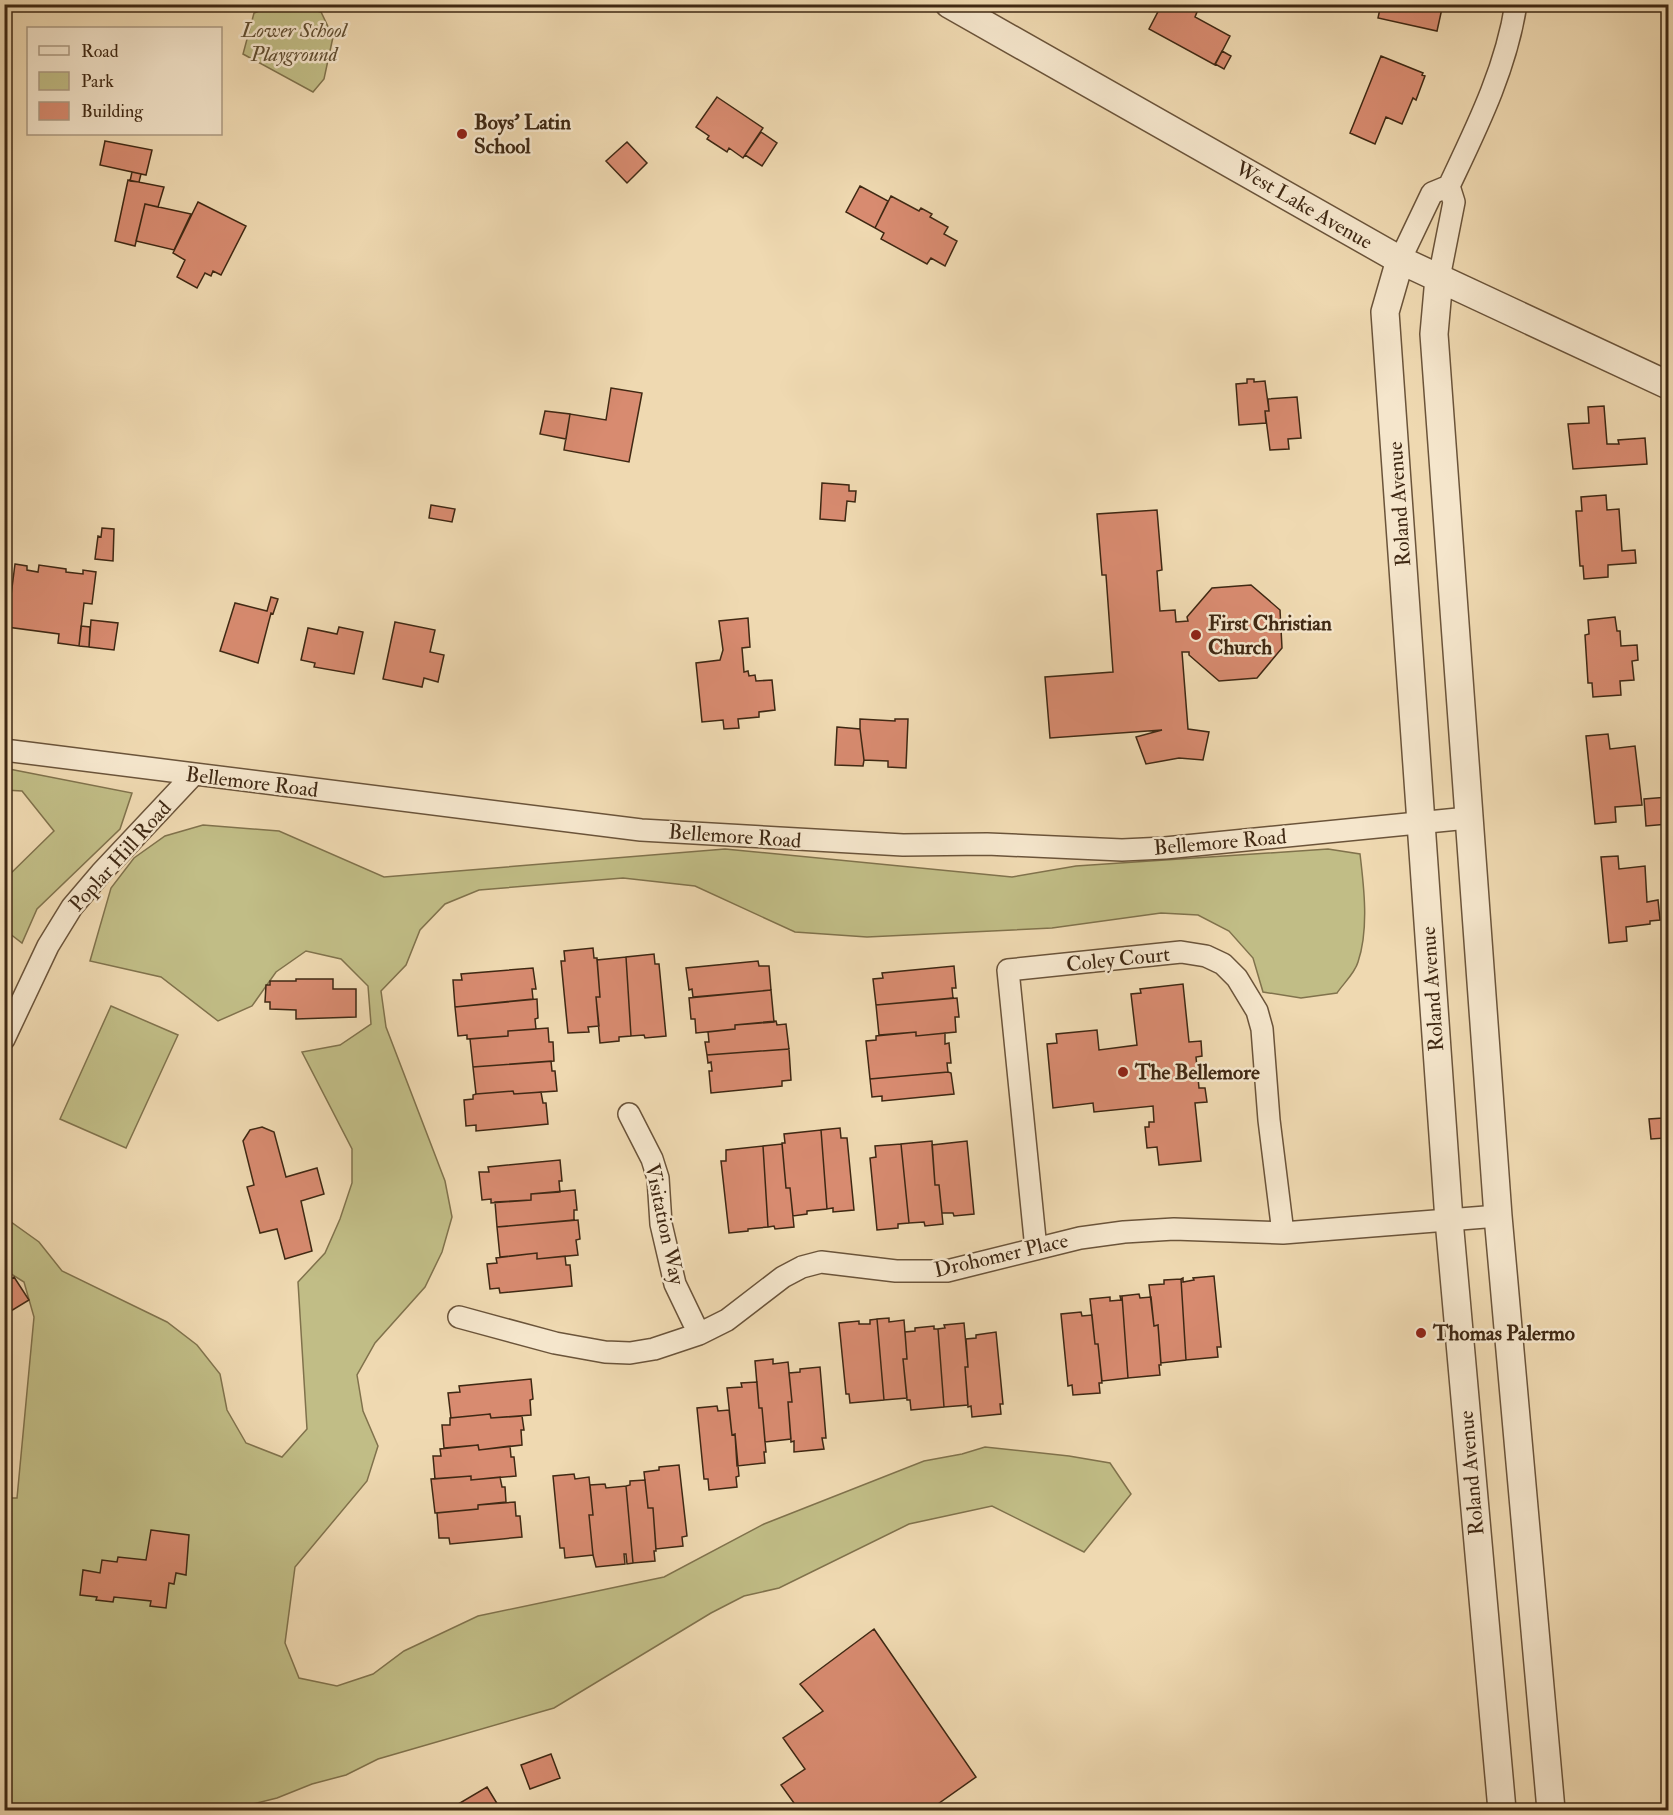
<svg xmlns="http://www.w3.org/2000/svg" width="1673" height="1815" font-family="'IM FELL Double Pica',serif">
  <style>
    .green { fill: #c1bd86; stroke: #80724c; stroke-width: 1.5 }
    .building { fill: #d88b70; stroke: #3f2813; stroke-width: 1.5 }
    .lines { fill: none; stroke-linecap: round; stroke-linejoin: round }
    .minor-casing { stroke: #6b543a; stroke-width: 24 }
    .tertiary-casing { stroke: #6b543a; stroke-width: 30 }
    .minor { stroke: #f5e6cc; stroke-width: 21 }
    .tertiary { stroke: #f5e6cc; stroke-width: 27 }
    .poi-dot { fill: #8f2418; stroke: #f5e6cc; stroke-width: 2 }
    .labels { text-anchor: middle; stroke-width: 5; stroke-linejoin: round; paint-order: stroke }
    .park-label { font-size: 21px; font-style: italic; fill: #604d30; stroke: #f5e6cc }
    .poi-label { font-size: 21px; font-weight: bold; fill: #3f2813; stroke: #f5e6cc; text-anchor: start }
    .street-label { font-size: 21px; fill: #3f2813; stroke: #f5e6cc }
  </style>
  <rect width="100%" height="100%" fill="#efd9b1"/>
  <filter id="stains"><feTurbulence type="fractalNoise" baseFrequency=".00333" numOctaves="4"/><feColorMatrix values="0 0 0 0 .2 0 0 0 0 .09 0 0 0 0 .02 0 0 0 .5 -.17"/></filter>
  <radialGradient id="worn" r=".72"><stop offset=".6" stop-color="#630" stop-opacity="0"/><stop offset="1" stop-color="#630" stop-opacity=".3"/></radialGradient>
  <!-- green -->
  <path class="green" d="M 275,5 L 290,5 L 321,12 L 333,37 L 324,79 L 313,92 L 243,54 L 254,13 Z
    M 4,768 L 132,793 L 120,829 L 37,909 L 22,943 L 5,930 L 5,879 L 54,831 L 22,791 L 5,790 Z
    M 203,825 L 279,831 L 384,877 L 725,849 L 1012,877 L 1076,866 L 1328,849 L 1360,854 C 1364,887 1369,930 1358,962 C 1355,973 1343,984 1337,993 L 1301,998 L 1263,992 L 1253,958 L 1229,931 L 1198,915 L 1161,913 L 1052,928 L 867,937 L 795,932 L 695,886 L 623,878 L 479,890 L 445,904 L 420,930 L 406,965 L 381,991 L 386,1027 L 445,1181 L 452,1217 L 442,1252 L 425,1287 L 375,1343 L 357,1375 L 363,1411 L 378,1446 L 367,1481 L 295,1567 L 285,1643 L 299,1678 L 337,1686 L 373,1674 L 404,1651 L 478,1616 L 664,1577 L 764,1524 L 924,1461 L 962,1454 L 985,1447 L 1069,1456 L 1110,1463 L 1131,1494 L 1084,1552 L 992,1506 L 909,1524 L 779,1588 L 744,1596 L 711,1613 L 554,1708 L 378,1759 L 346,1775 L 312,1784 L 277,1798 L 229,1810 L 5,1810 L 5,1498 L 17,1498 L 34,1317 L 24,1282 L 5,1270 L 4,1217 L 39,1242 L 62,1271 L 167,1322 L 197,1345 L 220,1374 L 227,1410 L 246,1443 L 282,1457 L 307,1429 L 298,1282 L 325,1253 L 340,1219 L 352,1183 L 352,1149 L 302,1052 L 340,1045 L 371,1024 L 368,986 L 341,959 L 306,951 L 276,972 L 252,1006 L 218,1021 L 161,977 L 90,961 L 111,888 L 134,858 L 165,836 Z
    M 111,1006 L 178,1035 L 126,1148 L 60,1119 Z"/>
  <!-- building -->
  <path class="building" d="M 1162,4 L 1174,4 L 1181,8 L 1184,4 L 1197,12 L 1195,17 L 1230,36 L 1215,65 L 1149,29 Z
    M 1381,4 L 1443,4 L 1437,31 L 1378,18 Z
    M 1222,51 L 1231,56 L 1224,69 L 1215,64 Z
    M 1381,56 L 1423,73 L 1422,75 L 1425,76 L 1416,100 L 1413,98 L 1402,124 L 1386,117 L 1375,144 L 1350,133 Z
    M 717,97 L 763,128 L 743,158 L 729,148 L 727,152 L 707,139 L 709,136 L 696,127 Z
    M 761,132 L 777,143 L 762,166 L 745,155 Z
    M 105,141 L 152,150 L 146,175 L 100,165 Z
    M 627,142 L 647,163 L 627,183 L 606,161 Z
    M 132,172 L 141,174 L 139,182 L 130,181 Z
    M 128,180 L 164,187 L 158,207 L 145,204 L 135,246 L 115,241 Z
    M 860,186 L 888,201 L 875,228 L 846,212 Z
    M 891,196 L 919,211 L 921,208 L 932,214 L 930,217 L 948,227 L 944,234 L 957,241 L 945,266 L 931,258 L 927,264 L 881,239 L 884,233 L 875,228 Z
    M 198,202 L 246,226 L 221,275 L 213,271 L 211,276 L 205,273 L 197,288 L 177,277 L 185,260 L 173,253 Z
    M 145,204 L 191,214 L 174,250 L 136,241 Z
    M 1247,379 L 1254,379 L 1254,382 L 1265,381 L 1269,411 L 1265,411 L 1266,423 L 1239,425 L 1236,384 L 1247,383 Z
    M 611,388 L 642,393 L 629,462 L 564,450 L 570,414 L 606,420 Z
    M 1297,397 L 1301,438 L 1288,439 L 1289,449 L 1270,450 L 1265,411 L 1269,411 L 1268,399 Z
    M 1604,406 L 1607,444 L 1619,444 L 1618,440 L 1645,438 L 1647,464 L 1573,469 L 1568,424 L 1589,423 L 1588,407 Z
    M 545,411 L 570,414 L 566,439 L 540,434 Z
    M 822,483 L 849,485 L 849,491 L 856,491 L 855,502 L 847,501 L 845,521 L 820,519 Z
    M 1606,495 L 1607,510 L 1619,509 L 1622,551 L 1635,550 L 1636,563 L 1608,565 L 1608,577 L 1584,579 L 1583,566 L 1580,566 L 1576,511 L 1582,511 L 1581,497 Z
    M 431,505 L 455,509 L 452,522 L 429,518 Z
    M 1157,510 L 1162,570 L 1157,571 L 1160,611 L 1175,610 L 1176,622 L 1188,621 L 1187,617 L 1212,588 L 1251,585 L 1280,610 L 1282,648 L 1257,678 L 1219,681 L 1189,655 L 1189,652 L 1182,652 L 1188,729 L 1209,732 L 1203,760 L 1179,758 L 1146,764 L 1136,737 L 1162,730 L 1050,738 L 1045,677 L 1113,672 L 1106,575 L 1102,575 L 1097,514 Z
    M 102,528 L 114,529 L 113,561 L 95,559 L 98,536 L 101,537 Z
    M 15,564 L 27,566 L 27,570 L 38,572 L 39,565 L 66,569 L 66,572 L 83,574 L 83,570 L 96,572 L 92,604 L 84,603 L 79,646 L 58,643 L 59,634 L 7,627 Z
    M 271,597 L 278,599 L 273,614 L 271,613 L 258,663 L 220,651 L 235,603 L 267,611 Z
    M 1615,617 L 1617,631 L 1620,631 L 1621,646 L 1637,645 L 1638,660 L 1632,661 L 1634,680 L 1620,681 L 1621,695 L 1593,697 L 1592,683 L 1588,683 L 1585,635 L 1589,634 L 1588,620 Z
    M 748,618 L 750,647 L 742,648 L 744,672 L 748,671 L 749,676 L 755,675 L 756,681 L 772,680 L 775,710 L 759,712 L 759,717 L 738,719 L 739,728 L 724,729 L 723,720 L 702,722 L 696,663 L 720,660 L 723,650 L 719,621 Z
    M 91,620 L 118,623 L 114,650 L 89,647 Z
    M 395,622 L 435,630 L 430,652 L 444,655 L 438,682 L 424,678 L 422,687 L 383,679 Z
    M 81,626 L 90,627 L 89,647 L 79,646 Z
    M 339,627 L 363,632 L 354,674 L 314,667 L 315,663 L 301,660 L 308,628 L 337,634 Z
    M 860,719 L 895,721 L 895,719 L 908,719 L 906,768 L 888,767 L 888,761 L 864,760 L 860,729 Z
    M 837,727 L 860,729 L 864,760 L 863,766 L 835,765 Z
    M 1608,734 L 1610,749 L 1635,746 L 1642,805 L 1615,807 L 1616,822 L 1595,824 L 1586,736 Z
    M 1668,797 L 1668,824 L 1646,826 L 1644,799 Z
    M 1618,856 L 1619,869 L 1645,866 L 1647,902 L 1658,900 L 1660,920 L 1650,921 L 1650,924 L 1626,927 L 1627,941 L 1609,943 L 1601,857 Z
    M 1668,899 L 1668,925 L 1665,926 L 1662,900 Z
    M 593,948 L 594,958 L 597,958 L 600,997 L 596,997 L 599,1026 L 588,1027 L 589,1032 L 568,1033 L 561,961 L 565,961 L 564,951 Z
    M 654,954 L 655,964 L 659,964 L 666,1036 L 645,1038 L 644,1035 L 631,1036 L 626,957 Z
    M 626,957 L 631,1036 L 619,1037 L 619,1041 L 600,1043 L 596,997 L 600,997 L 597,960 Z
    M 758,961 L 759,966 L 769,966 L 771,990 L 693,997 L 692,989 L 689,990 L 686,968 Z
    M 954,966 L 956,988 L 952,988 L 953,998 L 876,1005 L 873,979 L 883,978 L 882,973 Z
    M 533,968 L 536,989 L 532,989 L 533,999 L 455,1007 L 453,980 L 462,980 L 461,974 Z
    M 296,979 L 333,979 L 333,989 L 356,989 L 356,1017 L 296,1019 L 296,1010 L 270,1009 L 270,1002 L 265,1002 L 266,985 L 270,985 L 270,981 L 296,981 Z
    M 1183,984 L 1189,1042 L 1201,1041 L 1202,1056 L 1196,1057 L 1199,1088 L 1205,1088 L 1207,1102 L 1195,1103 L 1201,1161 L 1159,1165 L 1157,1147 L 1147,1148 L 1145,1127 L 1149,1127 L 1149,1122 L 1154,1122 L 1153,1106 L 1094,1112 L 1093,1103 L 1053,1108 L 1047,1044 L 1057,1043 L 1056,1034 L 1097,1030 L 1099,1050 L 1137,1045 L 1131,994 L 1141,993 L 1140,989 Z
    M 771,990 L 774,1022 L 735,1025 L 735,1029 L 696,1033 L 695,1019 L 691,1019 L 689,998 Z
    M 957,998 L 959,1017 L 955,1017 L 956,1032 L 916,1036 L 916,1032 L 879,1035 L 876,1005 Z
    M 537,999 L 538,1018 L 535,1019 L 536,1029 L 508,1031 L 508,1036 L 467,1039 L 467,1035 L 458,1036 L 455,1007 Z
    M 776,1021 L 777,1025 L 786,1024 L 789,1049 L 707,1055 L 705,1042 L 709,1042 L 708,1032 L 735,1029 L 735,1025 Z
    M 548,1028 L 549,1042 L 553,1042 L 554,1061 L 473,1067 L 470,1039 L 508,1036 L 508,1031 Z
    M 916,1032 L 916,1036 L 945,1033 L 945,1044 L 949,1043 L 951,1063 L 947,1063 L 948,1072 L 870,1079 L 866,1041 L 876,1040 L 876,1036 Z
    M 789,1049 L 791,1080 L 782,1081 L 782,1086 L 711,1093 L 709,1071 L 712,1071 L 711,1062 L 708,1063 L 707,1055 Z
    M 551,1061 L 552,1071 L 555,1071 L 557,1091 L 514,1094 L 513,1091 L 476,1094 L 473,1067 Z
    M 948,1072 L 951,1073 L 954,1094 L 882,1101 L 882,1096 L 872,1097 L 870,1079 Z
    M 513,1091 L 514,1094 L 541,1092 L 543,1103 L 546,1103 L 548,1124 L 476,1131 L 476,1125 L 466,1126 L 464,1100 L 473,1099 L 473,1095 L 476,1094 Z
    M 1668,1098 L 1668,1158 L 1667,1158 L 1665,1138 L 1651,1139 L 1649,1119 L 1663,1118 L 1662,1099 Z
    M 262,1127 L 274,1132 L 286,1177 L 317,1168 L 324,1194 L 301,1201 L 312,1251 L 285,1259 L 277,1229 L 260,1233 L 247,1187 L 254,1185 L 243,1141 L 250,1130 Z
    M 840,1128 L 841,1138 L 847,1138 L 854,1210 L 833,1212 L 833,1208 L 827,1209 L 821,1130 Z
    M 821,1130 L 827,1209 L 807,1211 L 807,1214 L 793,1216 L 790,1188 L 786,1188 L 782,1143 L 785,1143 L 784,1134 Z
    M 932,1141 L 935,1185 L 939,1185 L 943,1224 L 925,1226 L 924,1222 L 909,1223 L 901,1144 Z
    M 967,1141 L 974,1214 L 954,1216 L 953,1213 L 942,1213 L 939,1185 L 935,1185 L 932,1145 Z
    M 782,1144 L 786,1188 L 790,1188 L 794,1227 L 775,1229 L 774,1226 L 768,1227 L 763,1146 Z
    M 901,1144 L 909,1223 L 898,1224 L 898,1228 L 877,1230 L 870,1158 L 876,1157 L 875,1146 Z
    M 763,1146 L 768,1227 L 748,1229 L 748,1231 L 729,1233 L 721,1161 L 726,1161 L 726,1150 Z
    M 560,1160 L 562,1181 L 559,1181 L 560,1192 L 531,1194 L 531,1200 L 491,1203 L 491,1199 L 482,1200 L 479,1172 L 489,1172 L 488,1167 Z
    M 575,1190 L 577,1210 L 574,1210 L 574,1220 L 497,1227 L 495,1202 L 531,1200 L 531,1194 Z
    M 578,1220 L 580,1239 L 576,1240 L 578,1255 L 537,1259 L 537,1253 L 500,1257 L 497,1227 Z
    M 537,1253 L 537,1259 L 565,1256 L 566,1265 L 570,1265 L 572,1286 L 500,1293 L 499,1288 L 490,1289 L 487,1264 L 497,1263 L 496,1258 Z
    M 1214,1276 L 1221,1347 L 1217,1347 L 1218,1357 L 1186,1360 L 1181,1279 L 1183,1278 L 1183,1282 L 1194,1280 L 1193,1278 Z
    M 14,1277 L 29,1300 L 6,1314 L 4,1311 L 4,1284 Z
    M 1181,1279 L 1186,1360 L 1161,1363 L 1158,1325 L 1154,1326 L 1149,1285 L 1164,1284 L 1164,1280 Z
    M 1139,1294 L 1140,1298 L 1151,1297 L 1154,1326 L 1158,1325 L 1161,1365 L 1159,1365 L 1160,1375 L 1128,1378 L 1122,1296 Z
    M 1120,1296 L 1122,1296 L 1128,1378 L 1102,1381 L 1098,1344 L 1095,1344 L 1090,1299 L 1110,1297 L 1110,1301 L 1121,1300 Z
    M 1081,1312 L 1082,1316 L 1092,1315 L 1095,1344 L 1098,1344 L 1102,1383 L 1099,1383 L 1100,1393 L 1073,1395 L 1072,1385 L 1068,1386 L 1061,1314 Z
    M 889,1318 L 889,1322 L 904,1320 L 907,1359 L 903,1359 L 907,1398 L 884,1400 L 877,1319 Z
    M 877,1319 L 884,1400 L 850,1403 L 849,1394 L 846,1394 L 839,1323 L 859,1321 L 859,1324 L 870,1324 L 870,1320 Z
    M 964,1323 L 968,1367 L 965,1367 L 968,1405 L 944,1407 L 938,1329 L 945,1328 L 944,1325 Z
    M 934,1326 L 934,1329 L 938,1329 L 944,1407 L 911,1410 L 910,1400 L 907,1400 L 903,1359 L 907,1359 L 905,1332 L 915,1331 L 915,1328 Z
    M 996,1332 L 1003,1404 L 1000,1404 L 1001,1414 L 972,1417 L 971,1406 L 968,1407 L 965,1367 L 968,1367 L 966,1339 L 976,1338 L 976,1335 Z
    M 773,1359 L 773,1364 L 788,1362 L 792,1402 L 788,1402 L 791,1439 L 765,1442 L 762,1408 L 759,1408 L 755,1361 Z
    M 820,1367 L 826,1438 L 822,1438 L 824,1449 L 794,1452 L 794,1441 L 791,1442 L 788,1402 L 792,1402 L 789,1373 L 800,1372 L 800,1369 Z
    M 531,1379 L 533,1399 L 530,1400 L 531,1415 L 491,1418 L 490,1414 L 451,1418 L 448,1393 L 460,1392 L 459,1386 Z
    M 757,1382 L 759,1408 L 762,1408 L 766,1452 L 764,1452 L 765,1463 L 737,1466 L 735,1434 L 732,1435 L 727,1388 L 742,1387 L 741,1383 Z
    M 717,1406 L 718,1411 L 729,1410 L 732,1435 L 735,1434 L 739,1476 L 736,1477 L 737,1487 L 709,1490 L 708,1479 L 704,1479 L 697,1408 Z
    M 490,1414 L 491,1418 L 522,1416 L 524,1430 L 521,1430 L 522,1445 L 479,1450 L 478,1445 L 444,1448 L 442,1425 L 450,1425 L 450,1418 Z
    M 478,1445 L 479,1450 L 510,1446 L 511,1457 L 514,1457 L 516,1476 L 471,1480 L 471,1476 L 435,1479 L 433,1456 L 441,1456 L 440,1449 Z
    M 679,1465 L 687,1536 L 682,1537 L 683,1546 L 656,1549 L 653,1508 L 648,1508 L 644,1472 L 659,1470 L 659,1467 Z
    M 574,1474 L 575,1479 L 589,1477 L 593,1515 L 589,1515 L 593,1555 L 565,1558 L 564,1548 L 560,1548 L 553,1476 Z
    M 471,1476 L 471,1480 L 500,1477 L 502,1487 L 505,1487 L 506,1502 L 478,1505 L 478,1509 L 435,1513 L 431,1479 Z
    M 645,1480 L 648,1508 L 653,1508 L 656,1551 L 654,1551 L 655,1561 L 633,1563 L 626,1486 L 630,1485 L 630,1481 Z
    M 605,1484 L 606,1488 L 626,1486 L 633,1563 L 627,1564 L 626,1554 L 624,1554 L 625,1564 L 596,1567 L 593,1555 L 589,1515 L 593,1515 L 590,1485 Z
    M 515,1502 L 516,1516 L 520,1516 L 522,1537 L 450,1544 L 449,1538 L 439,1538 L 437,1513 L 478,1509 L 478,1505 Z
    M 151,1530 L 189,1535 L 186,1575 L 176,1573 L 174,1584 L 169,1583 L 166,1608 L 150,1606 L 151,1601 L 114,1597 L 113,1602 L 96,1600 L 97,1597 L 80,1595 L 83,1570 L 100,1573 L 102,1560 L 117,1562 L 118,1557 L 146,1560 Z
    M 874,1629 L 976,1777 L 938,1804 L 942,1810 L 799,1810 L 781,1785 L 805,1769 L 783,1738 L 823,1711 L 800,1684 Z
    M 551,1754 L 560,1778 L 530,1789 L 521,1765 Z
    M 487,1787 L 501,1810 L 448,1810 Z"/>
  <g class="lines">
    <!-- minor casing -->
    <g class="minor-casing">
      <path id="minor" d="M 1400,260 L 1432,193 L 1449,186
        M 1439,278 L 1454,202 L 1449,186 C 1477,127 1506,69 1516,4
        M 4,750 L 641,830 L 903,845 L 987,844 L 1122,850 L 1165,848 L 1468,818
        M 4,1039 L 48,946 L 72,907 L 101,873 L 194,774
        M 629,1114 L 652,1159 L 658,1178 L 661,1224 L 675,1284 L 699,1334
        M 1036,1249 L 1008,970 L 1181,952 L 1206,956 L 1223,964 L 1237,978 L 1257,1011 L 1262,1029 L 1269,1120 L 1283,1233
        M 459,1317 L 555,1343 L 605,1352 L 630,1353 L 654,1349 L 699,1334 L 727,1320 L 783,1277 L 802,1267 L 821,1262 L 896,1271 L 947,1271 L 1080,1238 L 1124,1232 L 1174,1229 L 1283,1233 L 1498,1216"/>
    </g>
    <!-- tertiary casing -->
    <g class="tertiary-casing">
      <path id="tertiary" d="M 949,4 L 1400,260 L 1668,385
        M 1400,260 L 1385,312 L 1449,1220 L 1502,1810
        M 1439,278 L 1434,334 L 1498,1216 L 1551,1810"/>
    </g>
    <!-- minor -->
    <use href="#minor" class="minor"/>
    <!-- tertiary -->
    <use href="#tertiary" class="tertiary"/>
  </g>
  <!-- markers -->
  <g class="poi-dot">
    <circle cx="462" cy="134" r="6"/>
    <circle cx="1196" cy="635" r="6"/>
    <circle cx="1123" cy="1072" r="6"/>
    <circle cx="1421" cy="1333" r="6"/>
  </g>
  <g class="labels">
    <!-- park labels -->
    <g class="park-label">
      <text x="294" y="37">Lower School<tspan x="294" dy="24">Playground</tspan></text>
    </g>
    <!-- poi labels -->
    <g class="poi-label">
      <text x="474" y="129">Boys’ Latin<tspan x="474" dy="24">School</tspan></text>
      <text x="1208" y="630">First Christian<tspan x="1208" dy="24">Church</tspan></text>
      <text x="1135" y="1079">The Bellemore</text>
      <text x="1433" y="1340">Thomas Palermo</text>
    </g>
    <!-- street labels -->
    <g class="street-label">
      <text transform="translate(1304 205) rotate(30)" y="7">West Lake Avenue</text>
      <text transform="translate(1399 504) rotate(-94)" y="7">Roland Avenue</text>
      <text transform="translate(252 782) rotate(7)" y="7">Bellemore Road</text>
      <text transform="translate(735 836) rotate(4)" y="7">Bellemore Road</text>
      <text transform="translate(1220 842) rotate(-5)" y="7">Bellemore Road</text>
      <text transform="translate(120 856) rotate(-48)" y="7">Poplar Hill Road</text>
      <text transform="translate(1118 959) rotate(-6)" y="7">Coley Court</text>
      <text transform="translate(1432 989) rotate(-94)" y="7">Roland Avenue</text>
      <text transform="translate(665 1224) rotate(78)" y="7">Visitation Way</text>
      <text transform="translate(1001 1255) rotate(-13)" y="7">Drohomer Place</text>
      <text transform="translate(1471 1473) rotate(-95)" y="7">Roland Avenue</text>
    </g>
  </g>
  <!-- margin -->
  <rect width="1673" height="1815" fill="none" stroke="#efd9b1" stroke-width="24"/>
  <rect x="6" y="6" width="1661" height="1803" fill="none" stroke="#3f2813" stroke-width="3"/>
  <rect x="12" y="12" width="1649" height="1791" fill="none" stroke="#3f2813" stroke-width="1.5"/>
  <!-- legend -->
  <rect x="27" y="27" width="195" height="108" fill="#f5e6cc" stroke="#ac9a82" stroke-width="1.5"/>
  <rect x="39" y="46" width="30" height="9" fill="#f5e6cc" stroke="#ac9a82" stroke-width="1.5"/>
  <text x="81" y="57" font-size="18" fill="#3f2813">Road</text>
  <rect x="39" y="72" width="30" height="18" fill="#c1bd86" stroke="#ac9a82" stroke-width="1.5"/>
  <text x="81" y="87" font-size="18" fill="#3f2813">Park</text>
  <rect x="39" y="102" width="30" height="18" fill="#d88b70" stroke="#ac9a82" stroke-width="1.5"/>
  <text x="81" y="117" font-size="18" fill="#3f2813">Building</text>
  <rect width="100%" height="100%" filter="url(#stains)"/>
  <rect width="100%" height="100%" fill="url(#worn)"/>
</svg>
